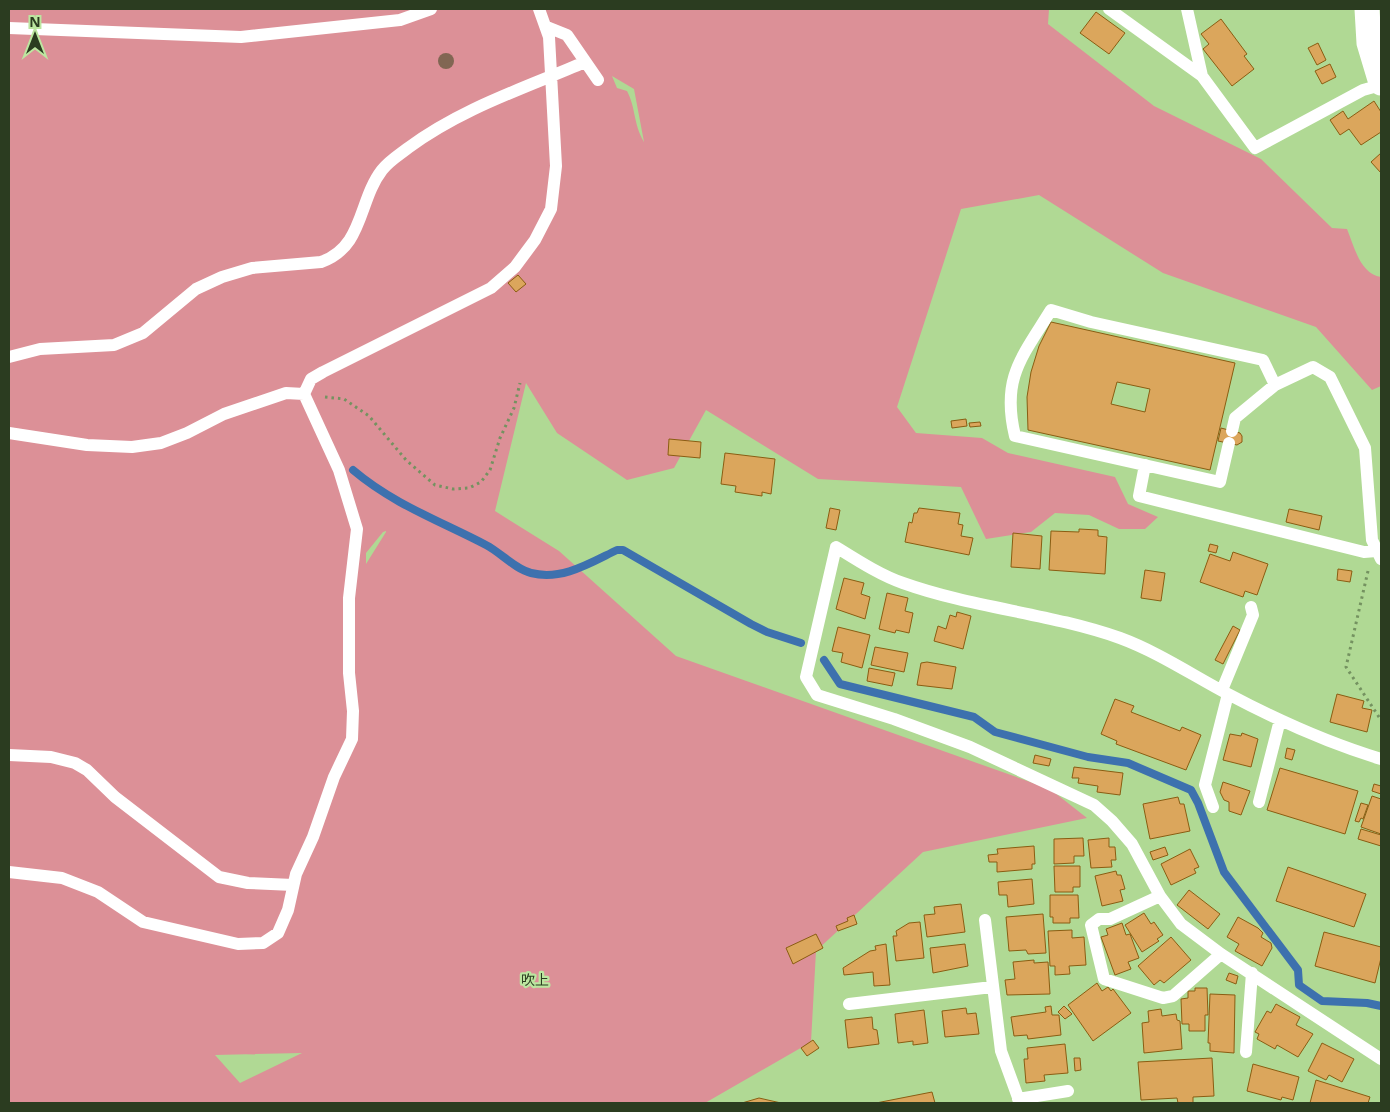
<svg xmlns="http://www.w3.org/2000/svg" width="1390" height="1112" font-family="'Noto Sans','Noto Sans JP',sans-serif">
  <style>
    .green { fill: #dc9097; fill-rule: evenodd }
    .lines { fill: none; stroke-linecap: round; stroke-linejoin: round }
    .stream { stroke: #3d71ae; stroke-width: 8 }
    .building { fill: #dba65c; stroke: #8a5d12; fill-rule: evenodd }
    .path { stroke: #749260; stroke-width: 3; stroke-dasharray: 2.5 4; stroke-linecap: butt }
    .service { stroke: #fff; stroke-width: 12 }
    .minor { stroke: #fff; stroke-width: 25 }
    .tree { fill: #816653 }
    .labels { text-anchor: middle; stroke-width: 4.5; stroke-linejoin: round; paint-order: stroke }
    .neighbourhood-label { font-size: 14px; fill: #2b3c20; stroke: #bce6a0 }
  </style>
  <rect width="100%" height="100%" fill="#b0d994"/>
  <!-- green -->
  <path class="green" d="M 9,9 L 1049,9 L 1048,24 L 1154,106 L 1261,159 L 1332,228 L 1347,229 C 1354,246 1360,274 1381,277 L 1381,386 L 1372,390 L 1316,327 L 1163,273 L 1039,195 L 961,209 L 897,407 L 916,433 L 982,438 L 1008,453 L 1115,477 L 1128,504 L 1158,517 L 1145,529 L 1119,529 L 1089,515 L 1055,513 L 1031,532 L 986,539 L 961,487 L 818,479 L 706,410 L 674,468 L 627,480 L 557,433 L 526,383 L 495,511 L 559,551 L 676,656 L 1050,789 L 1087,818 L 923,852 L 816,951 L 811,1042 L 705,1103 L 9,1103 ZM 612,76 L 634,89 L 644,142 C 633,123 636,108 627,91 L 617,88 ZM 386,531 L 386,532 L 366,564 L 366,553 L 383,532 ZM 302,1053 L 240,1083 L 215,1055 Z"/>
  <g class="lines">
    <!-- stream -->
    <path class="stream" d="M 353,470 C 393,504 440,521 486,545 C 500,552 515,569 531,573 C 562,581 590,563 617,550 L 623,550 L 751,624 L 767,632 L 801,643
      M 824,660 L 840,684 L 974,717 L 995,732 L 1088,757 L 1128,763 L 1191,790 L 1198,803 L 1224,872 L 1298,970 L 1299,985 L 1322,1001 L 1367,1003 L 1381,1006"/>
  </g>
  <!-- building -->
  <path class="building" d="M 1096,12 L 1125,33 L 1109,54 L 1080,33 Z
    M 1221,19 L 1247,54 L 1244,56 L 1254,69 L 1232,86 L 1203,49 L 1209,44 L 1201,34 Z
    M 1318,43 L 1326,60 L 1317,65 L 1308,48 Z
    M 1330,64 L 1336,77 L 1322,84 L 1315,71 Z
    M 1374,101 L 1381,112 L 1381,132 L 1361,145 L 1349,129 L 1340,135 L 1330,120 L 1343,111 L 1348,119 Z
    M 1381,153 L 1381,173 L 1371,162 Z
    M 518,275 L 526,284 L 516,292 L 508,283 Z
    M 1051,322 L 1235,363 L 1210,470 L 1028,430 L 1027,397 L 1031,372 L 1039,346 ZM 1117,382 L 1150,389 L 1145,412 L 1111,404 Z
    M 966,419 L 967,426 L 952,428 L 951,421 Z
    M 980,422 L 981,426 L 970,427 L 969,423 Z
    M 1221,428 L 1240,433 L 1242,436 L 1242,442 L 1237,445 L 1218,441 Z
    M 669,439 L 701,442 L 700,458 L 668,455 Z
    M 725,453 L 775,459 L 771,494 L 762,492 L 762,496 L 735,492 L 736,486 L 721,484 Z
    M 830,508 L 840,510 L 836,530 L 826,528 Z
    M 919,508 L 960,513 L 958,524 L 963,525 L 961,536 L 973,538 L 969,555 L 905,542 L 909,522 L 912,523 L 914,513 L 917,513 Z
    M 1289,509 L 1322,516 L 1319,530 L 1286,522 Z
    M 1079,529 L 1098,530 L 1098,536 L 1107,537 L 1105,574 L 1049,570 L 1051,531 L 1079,532 Z
    M 1013,533 L 1042,536 L 1040,569 L 1011,567 Z
    M 1210,544 L 1218,546 L 1216,553 L 1208,551 Z
    M 1233,552 L 1268,564 L 1257,595 L 1245,591 L 1243,597 L 1200,582 L 1210,554 L 1230,561 Z
    M 1338,569 L 1352,571 L 1350,582 L 1337,580 Z
    M 1145,570 L 1165,573 L 1161,601 L 1141,598 Z
    M 844,578 L 864,583 L 861,594 L 870,597 L 865,619 L 836,609 Z
    M 887,593 L 908,598 L 905,611 L 913,613 L 909,633 L 896,630 L 895,633 L 879,629 Z
    M 957,612 L 971,616 L 963,649 L 934,641 L 938,626 L 946,629 L 950,615 L 956,617 Z
    M 1233,626 L 1240,630 L 1223,664 L 1215,660 Z
    M 838,627 L 870,635 L 862,668 L 841,662 L 843,653 L 832,651 Z
    M 875,647 L 908,653 L 904,672 L 871,665 Z
    M 927,662 L 956,667 L 952,689 L 917,685 L 921,663 Z
    M 869,668 L 895,673 L 892,686 L 867,681 Z
    M 1337,694 L 1364,701 L 1362,708 L 1372,710 L 1367,732 L 1330,722 Z
    M 1115,699 L 1134,706 L 1131,712 L 1180,731 L 1182,727 L 1201,735 L 1186,770 L 1116,744 L 1117,741 L 1101,734 Z
    M 1242,733 L 1258,739 L 1251,767 L 1223,760 L 1230,734 L 1241,736 Z
    M 1287,748 L 1295,750 L 1292,760 L 1285,758 Z
    M 1035,755 L 1051,759 L 1049,766 L 1033,763 Z
    M 1074,767 L 1123,773 L 1120,795 L 1097,792 L 1098,786 L 1078,783 L 1079,778 L 1072,778 Z
    M 1280,768 L 1358,791 L 1345,834 L 1267,810 Z
    M 1223,782 L 1250,791 L 1241,815 L 1229,811 L 1229,802 L 1224,800 L 1220,792 Z
    M 1374,784 L 1381,786 L 1381,794 L 1372,791 Z
    M 1372,796 L 1381,799 L 1381,834 L 1361,827 Z
    M 1178,797 L 1180,804 L 1184,804 L 1190,831 L 1150,839 L 1143,804 Z
    M 1361,803 L 1368,805 L 1363,819 L 1361,818 L 1359,822 L 1355,821 Z
    M 1361,829 L 1381,835 L 1381,846 L 1358,839 Z
    M 1083,838 L 1084,856 L 1074,856 L 1074,863 L 1054,864 L 1054,839 Z
    M 1109,838 L 1109,847 L 1115,847 L 1116,860 L 1111,860 L 1112,867 L 1091,868 L 1088,840 Z
    M 1034,846 L 1035,864 L 1032,864 L 1032,869 L 997,872 L 997,862 L 989,862 L 988,855 L 998,854 L 997,849 Z
    M 1165,847 L 1168,855 L 1153,860 L 1150,852 Z
    M 1190,849 L 1199,867 L 1194,869 L 1196,873 L 1171,885 L 1161,864 Z
    M 1054,866 L 1080,866 L 1080,887 L 1073,887 L 1073,892 L 1055,892 Z
    M 1288,867 L 1366,894 L 1354,927 L 1276,901 Z
    M 1116,871 L 1117,875 L 1121,875 L 1125,889 L 1120,890 L 1123,901 L 1102,906 L 1095,876 Z
    M 1032,879 L 1034,904 L 1008,907 L 1007,895 L 999,895 L 998,882 Z
    M 1189,890 L 1220,914 L 1208,929 L 1177,905 Z
    M 1050,895 L 1078,895 L 1079,918 L 1070,918 L 1070,923 L 1053,923 L 1053,917 L 1050,917 Z
    M 961,904 L 965,932 L 927,937 L 924,915 L 935,914 L 934,907 Z
    M 1144,913 L 1151,924 L 1154,922 L 1163,935 L 1157,939 L 1159,941 L 1142,952 L 1125,925 Z
    M 1043,914 L 1046,953 L 1028,954 L 1026,950 L 1009,951 L 1006,917 Z
    M 854,915 L 857,924 L 838,931 L 836,926 L 848,921 L 847,918 Z
    M 1238,917 L 1258,928 L 1263,933 L 1261,937 L 1271,943 L 1272,948 L 1262,966 L 1235,951 L 1239,944 L 1227,937 Z
    M 920,922 L 924,958 L 896,961 L 893,936 L 897,936 L 896,931 L 909,923 Z
    M 1122,923 L 1126,935 L 1130,934 L 1139,958 L 1128,962 L 1131,969 L 1115,975 L 1101,937 L 1108,935 L 1106,929 Z
    M 1072,930 L 1072,938 L 1084,937 L 1086,965 L 1069,966 L 1070,974 L 1055,975 L 1055,966 L 1050,966 L 1048,931 Z
    M 1324,932 L 1381,947 L 1381,958 L 1375,983 L 1315,966 Z
    M 816,934 L 823,948 L 793,964 L 786,948 Z
    M 1171,937 L 1191,960 L 1164,983 L 1160,980 L 1154,985 L 1138,966 Z
    M 886,944 L 890,985 L 874,986 L 873,972 L 844,975 L 843,968 L 870,951 L 876,950 L 875,946 Z
    M 965,944 L 968,966 L 933,973 L 930,948 Z
    M 1034,960 L 1034,963 L 1048,962 L 1050,994 L 1007,995 L 1005,980 L 1015,979 L 1013,962 Z
    M 1229,973 L 1238,976 L 1236,984 L 1226,980 Z
    M 1097,983 L 1102,991 L 1108,987 L 1111,991 L 1113,989 L 1131,1013 L 1093,1041 L 1068,1005 Z
    M 1195,988 L 1207,988 L 1208,1015 L 1205,1015 L 1205,1031 L 1189,1031 L 1189,1024 L 1182,1024 L 1181,999 L 1188,998 L 1188,991 L 1195,991 Z
    M 1210,994 L 1235,995 L 1234,1053 L 1210,1051 L 1210,1043 L 1208,1043 Z
    M 1276,1004 L 1300,1017 L 1296,1025 L 1313,1034 L 1298,1057 L 1277,1045 L 1275,1049 L 1257,1039 L 1259,1034 L 1255,1032 L 1267,1011 L 1271,1013 Z
    M 1051,1006 L 1052,1015 L 1059,1015 L 1061,1035 L 1028,1039 L 1027,1035 L 1014,1036 L 1011,1017 L 1046,1012 L 1045,1007 Z
    M 1064,1006 L 1072,1014 L 1065,1019 L 1058,1012 Z
    M 966,1008 L 967,1014 L 976,1013 L 979,1034 L 945,1037 L 942,1011 Z
    M 1161,1009 L 1162,1016 L 1176,1014 L 1177,1020 L 1180,1021 L 1182,1049 L 1144,1053 L 1142,1023 L 1149,1022 L 1148,1011 Z
    M 924,1010 L 928,1043 L 913,1045 L 913,1041 L 898,1043 L 895,1014 Z
    M 872,1017 L 873,1029 L 877,1030 L 879,1044 L 848,1048 L 845,1020 Z
    M 813,1040 L 819,1048 L 807,1056 L 801,1048 Z
    M 1322,1043 L 1354,1059 L 1342,1082 L 1329,1075 L 1326,1080 L 1308,1071 Z
    M 1065,1044 L 1068,1073 L 1044,1075 L 1045,1081 L 1026,1083 L 1024,1059 L 1028,1059 L 1027,1048 Z
    M 1074,1058 L 1080,1058 L 1081,1070 L 1075,1071 Z
    M 1212,1058 L 1214,1096 L 1193,1097 L 1193,1103 L 1178,1103 L 1177,1098 L 1141,1100 L 1138,1062 Z
    M 1253,1064 L 1299,1077 L 1293,1100 L 1282,1097 L 1281,1100 L 1247,1091 Z
    M 1316,1080 L 1370,1097 L 1368,1103 L 1310,1103 Z
    M 932,1092 L 935,1103 L 876,1103 Z
    M 759,1098 L 781,1103 L 742,1103 Z"/>
  <g class="lines">
    <!-- path -->
    <path class="path" d="M 325,397 L 344,399 L 369,416 L 406,460 L 435,485 L 453,489 L 469,488 L 481,482 L 490,470 L 500,438 L 514,408 L 520,383
      M 1368,571 L 1346,667 L 1381,720"/>
    <!-- service -->
    <path class="service" d="M 1109,9 L 1202,76 L 1255,148 L 1363,90 L 1381,85
      M 1187,9 L 1202,76
      M 547,27 L 567,35 L 598,80
      M 9,28 L 241,37 L 400,20 L 431,9
      M 9,357 L 40,349 L 114,345 L 143,333 L 196,289 L 222,277 L 252,268 L 321,262 C 364,247 358,201 382,170 C 389,161 399,155 408,148 C 462,108 525,88 585,62
      M 1275,385 L 1313,367 L 1330,377 L 1365,448 L 1372,540 L 1381,559
      M 304,394 L 311,379 L 323,372 L 491,288 L 515,267 L 535,240 L 551,209 L 556,166 L 549,37 L 539,9
      M 9,433 L 87,445 L 132,447 L 161,443 L 187,433 L 224,414 L 286,393 L 304,394
      M 1229,443 L 1220,482 L 1015,436 C 1001,378 1022,357 1051,310 L 1091,322 L 1263,360 L 1275,385 L 1235,418 L 1232,431
      M 1145,465 L 1139,496 L 1364,552 L 1376,551
      M 1222,690 L 1253,615 L 1251,607
      M 9,755 L 51,757 L 75,763 L 87,770 L 115,797 L 219,877 L 248,883 L 293,885
      M 1381,759 C 1328,743 1277,720 1228,694 C 1192,675 1158,652 1120,638 C 1049,613 973,608 903,583 C 880,575 857,560 836,547 L 806,677 L 817,695 L 894,719 L 970,747 L 1094,805 L 1112,821 L 1132,844 L 1160,896 L 1181,924 L 1221,954 L 1381,1059
      M 1259,802 L 1280,720
      M 1213,807 L 1205,785 L 1228,694
      M 9,872 L 62,878 L 98,892 L 143,922 L 238,944 L 263,943 L 278,933 L 288,910 L 296,874 L 313,837 L 334,777 L 352,739 L 353,711 L 349,673 L 349,598 L 357,529 L 339,470 L 304,394
      M 1160,896 L 1110,919 L 1099,919 L 1091,925 L 1104,979 L 1163,998 L 1173,996 L 1221,954
      M 985,920 L 1001,1051 L 1020,1103
      M 849,1004 L 992,987
      M 1246,1052 L 1252,973
      M 1018,1099 L 1068,1091"/>
    <!-- minor -->
    <path class="minor" d="M 1367,9 L 1369,43 L 1381,83"/>
  </g>
  <!-- trees -->
  <circle class="tree" cx="446" cy="61" r="8"/>
  <g class="labels">
    <!-- neighbourhood labels -->
    <g class="neighbourhood-label">
      <text x="535" y="985">吹上</text>
    </g>
  </g>
  <!-- border -->
  <rect width="1390" height="1112" fill="none" stroke="#2b3c20" stroke-width="20"/>
  <!-- north arrow -->
  <g transform="translate(35 35)" stroke="#bce6a0" stroke-width="4" paint-order="stroke">
  <path d="M0-4L9 19L0 12L-9 19Z" fill="#2b3c20"/>
  <text y="-8" font-size="14" font-weight="bold" text-anchor="middle" fill="#2b3c20">N</text>
  </g>
</svg>
